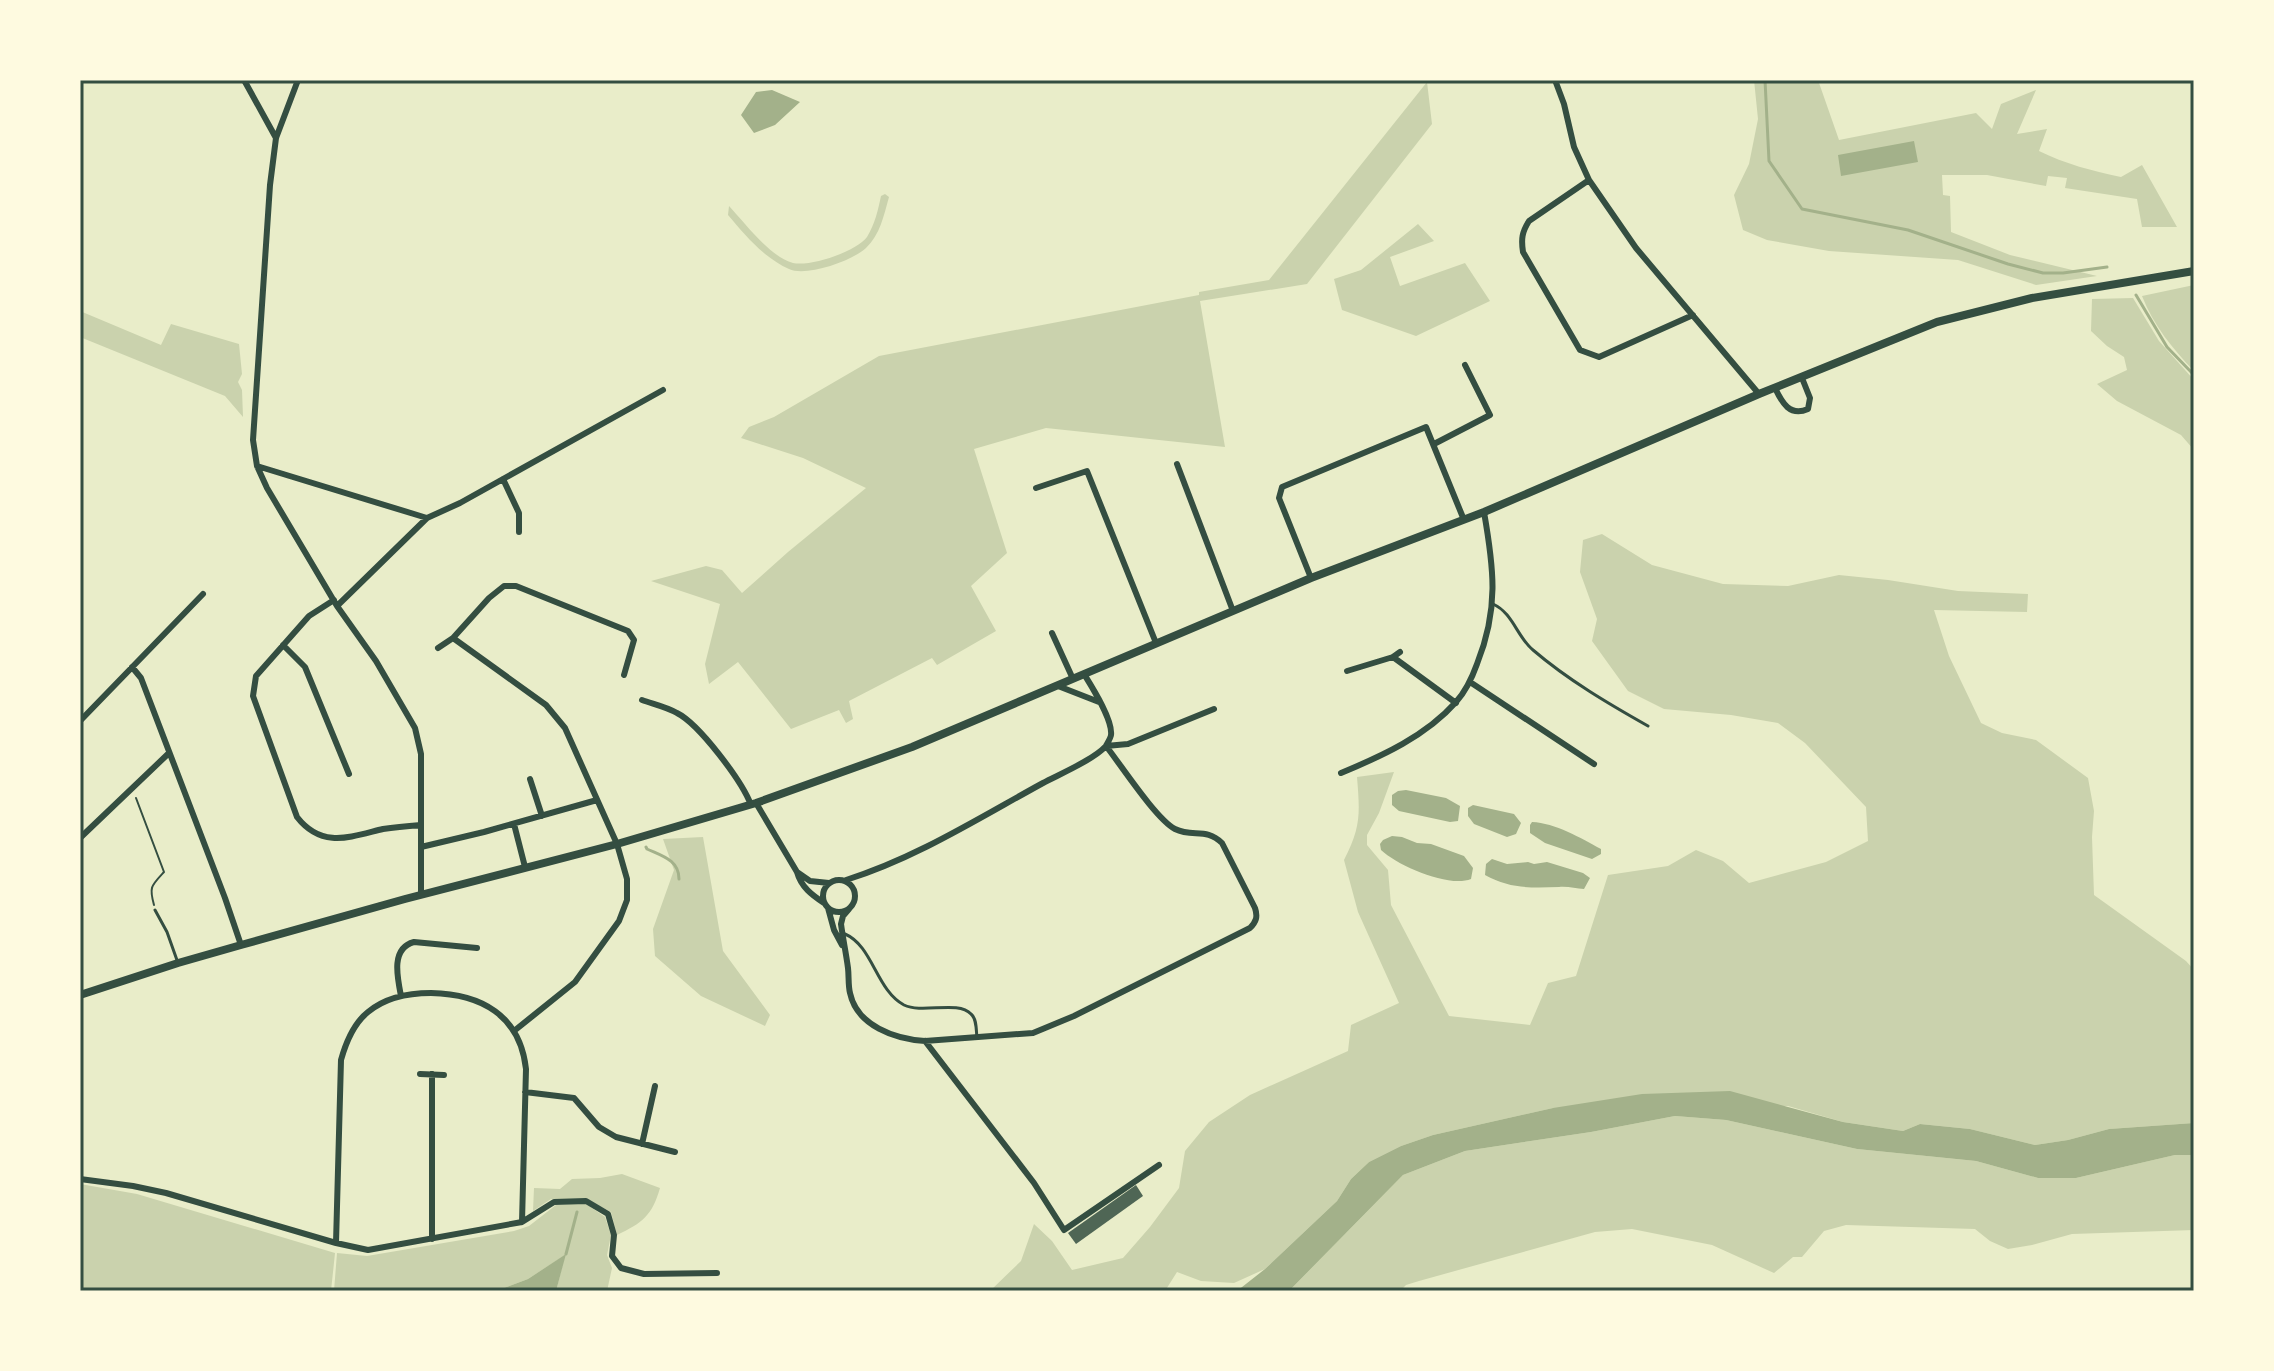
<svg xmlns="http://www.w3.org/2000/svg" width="2274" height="1371" font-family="'Libre Baskerville',serif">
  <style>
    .green { fill: #cad2ad }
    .water { fill: #a3b18a }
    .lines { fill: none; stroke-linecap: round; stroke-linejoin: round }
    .stream { stroke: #a3b18a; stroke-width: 3 }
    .building { fill: #4f6655 }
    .path { stroke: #344e41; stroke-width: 2 }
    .service { stroke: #344e41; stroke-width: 3 }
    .minor { stroke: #344e41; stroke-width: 6 }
    .secondary { stroke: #344e41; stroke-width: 8 }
    .neatline { fill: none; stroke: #344e41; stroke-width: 3 }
  </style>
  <rect width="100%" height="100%" fill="#e9edc9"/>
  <!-- green -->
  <path class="green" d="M 1754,80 L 1818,80 L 1839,140 L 1976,113 L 1992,129 L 2001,104 L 2036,90 L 2017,134 L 2047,129 L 2039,151 C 2065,164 2093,171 2121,177 L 2142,165 L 2177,227 L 2142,227 L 2137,199 L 2065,188 L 2067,178 L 2048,176 L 2046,186 L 1987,175 L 1942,175 L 1943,195 L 1950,196 L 1951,232 L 2010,255 L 2097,276 L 2036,285 L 1958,260 L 1829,251 L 1767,240 L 1743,230 L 1734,195 L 1749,164 L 1758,119 Z
    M 1427,82 L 1432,124 L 1307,284 L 1200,301 L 1225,447 L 1046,428 L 974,449 L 1007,553 L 971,586 L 996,631 L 937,665 L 932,658 L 849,701 L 853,719 L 846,723 L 839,710 L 791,729 L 738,662 L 709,684 L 705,664 L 720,604 L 651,581 L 706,566 L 722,570 L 742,593 L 788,552 L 866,488 L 803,458 L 741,438 L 749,427 L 774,417 L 879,356 L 1199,295 L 1199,292 L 1269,280 Z
    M 885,194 L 889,197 C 884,215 880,235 866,248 C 852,261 806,277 789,269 C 764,258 745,235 728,215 L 729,206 C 745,223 770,257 793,263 C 811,267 857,251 867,237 C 875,224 878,210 881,196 Z
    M 1418,224 L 1434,241 L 1390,257 L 1400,286 L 1465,263 L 1490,301 L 1416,336 L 1342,310 L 1334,279 L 1361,270 Z
    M 2194,285 L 2194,371 C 2172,348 2154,326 2142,296 Z
    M 2133,298 L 2159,341 L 2194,380 L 2194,450 L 2181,435 L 2117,401 L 2097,384 L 2127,370 L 2124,357 L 2107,346 L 2091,331 L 2092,299 Z
    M 80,311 L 161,345 L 171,324 L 239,344 L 242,374 L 238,382 L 242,390 L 243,417 L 225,396 L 80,337 Z
    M 1602,534 L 1652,565 L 1723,584 L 1788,586 L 1839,575 L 1888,580 L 1958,591 L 2028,594 L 2027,612 L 1934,610 L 1949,656 L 1981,723 L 2002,733 L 2036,740 L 2088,778 L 2094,811 L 2092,837 L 2094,895 L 2186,961 L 2194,970 L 2194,1123 L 2109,1129 L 2068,1140 L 2035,1145 L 1970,1129 L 1920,1124 L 1903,1131 L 1843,1122 L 1788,1106 L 1553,1108 L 1433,1135 L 1401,1146 L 1369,1162 L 1351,1179 L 1337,1201 L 1265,1269 L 1234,1283 L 1201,1281 L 1177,1272 L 1165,1291 L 990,1291 L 1021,1261 L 1034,1224 L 1052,1241 L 1072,1270 L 1123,1258 L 1150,1227 L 1179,1188 L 1185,1151 L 1209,1122 L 1250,1095 L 1348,1051 L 1351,1025 L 1399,1003 L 1358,912 L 1344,860 C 1361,827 1360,814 1357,777 L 1394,772 L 1379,813 L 1367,835 L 1367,845 L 1388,870 L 1391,905 L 1449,1016 L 1530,1025 L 1548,983 L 1576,976 L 1608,875 L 1668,866 L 1696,850 L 1723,861 L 1749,883 L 1826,862 L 1868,841 L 1866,807 L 1805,743 L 1778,723 L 1731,715 L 1664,709 L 1628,691 L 1592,641 L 1597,619 L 1580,572 L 1583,540 Z
    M 703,837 L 723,951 L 770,1015 L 765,1026 L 701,996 L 655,956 L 653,929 L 674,870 L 663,839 Z
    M 1675,1116 L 1726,1120 L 1857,1149 L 1976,1161 L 2038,1178 L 2076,1178 L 2175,1155 L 2194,1155 L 2194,1230 L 2072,1234 L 2032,1245 L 2008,1249 L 1990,1241 L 1975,1229 L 1846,1225 L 1824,1231 L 1802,1257 L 1793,1257 L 1774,1273 L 1712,1245 L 1632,1229 L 1595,1232 L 1419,1281 L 1406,1285 L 1400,1291 L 1289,1291 L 1403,1175 L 1465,1151 L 1591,1132 Z
    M 622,1174 L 660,1188 C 652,1216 642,1223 617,1235 L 611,1212 L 586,1199 L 551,1199 L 533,1211 L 534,1188 L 560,1189 L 572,1179 L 600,1178 Z
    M 80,1184 L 137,1194 L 335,1253 L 331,1291 L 80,1291 Z
    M 585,1203 L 605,1217 L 611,1235 L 607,1255 L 612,1268 L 607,1291 L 556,1291 L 565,1255 L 528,1279 L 496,1291 L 334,1291 L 337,1253 L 367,1256 L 514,1231 L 529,1226 L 556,1205 Z"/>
  <!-- water -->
  <path class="water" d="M 772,90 L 800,102 L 775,125 L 754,133 L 741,115 L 756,92 Z
    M 1914,141 L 1918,162 L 1841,176 L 1838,155 Z
    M 1406,790 L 1446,798 L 1460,806 L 1458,821 L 1450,822 L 1399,811 L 1392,805 L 1392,795 L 1398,791 Z
    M 1473,805 L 1514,814 L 1521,823 L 1516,834 L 1507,837 L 1474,824 L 1468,816 L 1468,808 Z
    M 1532,822 C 1555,823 1581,838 1601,849 L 1601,854 L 1592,859 L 1545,843 L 1530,833 L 1530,825 Z
    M 1392,836 L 1402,837 L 1417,843 L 1431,844 L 1464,856 L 1473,868 L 1471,879 C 1449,888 1398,866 1381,850 L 1380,844 L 1383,840 Z
    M 1492,859 L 1507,864 L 1528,862 L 1534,864 L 1547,862 L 1583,873 L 1590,878 L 1584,889 C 1576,889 1568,886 1559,887 C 1532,888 1510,889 1485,875 L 1486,864 Z
    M 1730,1091 L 1843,1122 L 1903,1131 L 1920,1124 L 1970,1129 L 2035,1145 L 2068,1140 L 2109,1129 L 2194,1123 L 2194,1155 L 2175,1155 L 2076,1178 L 2038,1178 L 1976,1161 L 1857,1149 L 1726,1120 L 1675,1116 L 1591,1132 L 1465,1151 L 1403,1175 L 1289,1291 L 1237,1291 L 1265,1269 L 1337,1201 L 1351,1179 L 1369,1162 L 1401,1146 L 1433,1135 L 1553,1108 L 1642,1094 Z
    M 566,1254 L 556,1291 L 496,1291 L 528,1279 Z"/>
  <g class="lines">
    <!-- stream -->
    <path class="stream" d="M 1765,80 L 1769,161 L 1802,209 L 1908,230 L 2008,264 L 2043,273 L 2063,273 L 2107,267
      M 2136,295 L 2167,347 L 2194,375
      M 646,847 L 647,849 C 662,856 679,860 679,879
      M 566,1254 L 577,1212"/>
  </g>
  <!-- building -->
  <path class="building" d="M 1136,1185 L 1143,1196 L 1076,1244 L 1068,1233 Z"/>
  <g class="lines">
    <!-- path -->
    <path class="path" d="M 136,798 L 164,872 C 151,886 149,887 154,905"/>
    <!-- service -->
    <path class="service" d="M 1493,604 C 1513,613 1517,637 1533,650 C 1568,680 1609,704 1648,726
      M 155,910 L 167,932 L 178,963
      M 845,934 C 873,946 876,990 904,1005 C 923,1014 958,1000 971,1014 C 977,1019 976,1030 977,1038"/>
    <!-- minor -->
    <path class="minor" d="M 244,80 L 276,138
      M 298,80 L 276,138 L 270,185 L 253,440 L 257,466 L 267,488 L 337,606 L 376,661 L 415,728 L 421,754 L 421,895
      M 1555,80 L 1564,104 L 1574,147 L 1589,180 L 1636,248 L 1759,394
      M 1589,180 L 1529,221 C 1522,232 1521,239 1523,252 L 1580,350 L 1599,357 L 1693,315
      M 1775,388 C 1782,403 1790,417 1808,409 L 1810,398 L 1802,378
      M 1434,444 L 1490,415 L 1465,365
      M 1177,464 L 1233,611
      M 257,466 L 427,518
      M 503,479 L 519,513 L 519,532
      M 1036,488 L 1087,471 L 1156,643
      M 1311,578 L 1279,498 L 1282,487 L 1426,427 L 1464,520
      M 334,600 L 309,616 L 256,676 L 253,696 L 297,817 C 322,849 350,837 383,829 C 396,827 408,826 421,825
      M 337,606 L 427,518 L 460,503 L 663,390
      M 1052,633 L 1073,679
      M 283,645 L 305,667 L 349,774
      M 438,648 L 453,638
      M 1393,657 L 1456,703
      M 132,667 L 141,678 L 225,898 L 241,945
      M 1347,671 L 1393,657 L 1400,652
      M 1470,682 L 1594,764
      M 1058,686 L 1099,702
      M 642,700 C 653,704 667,707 677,713 C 699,724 742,781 751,805
      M 80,721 L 203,594
      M 1106,746 L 1128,744 L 1214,709
      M 1341,773 C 1382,756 1426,736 1456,702 C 1466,691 1472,678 1477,664 C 1499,609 1494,569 1484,512
      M 530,779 L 542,816
      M 756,803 L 797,872 C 801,887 812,895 824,903
      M 514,824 L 525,867
      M 80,838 L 169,753
      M 421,847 L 484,832 L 597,800
      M 797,872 L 810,881 L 829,883
      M823 896a16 16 0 1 1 32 0a16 16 0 1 1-32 0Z
      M 846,880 C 916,858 979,818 1043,783 C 1060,774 1093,760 1106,746 C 1107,744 1111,737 1111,735 C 1113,720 1092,687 1084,674
      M 828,908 L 834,930 L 842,945
      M 849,909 L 843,916 L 841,924 C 843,939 846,953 848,968 C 849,976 848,985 850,993 C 857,1026 895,1039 925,1041 L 1033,1033 L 1074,1016 L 1250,928 C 1256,922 1258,917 1255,908 L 1222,843 C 1206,827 1193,838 1175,829 C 1156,819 1121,765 1106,746
      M 401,996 C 397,976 391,948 414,942 L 477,948
      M 514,1031 L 575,982 L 619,921 L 627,900 L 627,879 L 617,844 L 565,728 L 546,705 L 453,638 L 489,598 L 504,586 L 516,586 L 628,631 L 634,640 L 624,675
      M 925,1041 L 1034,1183 L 1064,1230 L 1159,1165
      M 420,1074 L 444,1075
      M 525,1092 L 574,1098 L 599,1127 L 616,1137 L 675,1152
      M 642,1144 L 655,1086
      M 80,1179 L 133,1186 L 166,1193 L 336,1243 L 368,1250 L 522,1222 L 526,1069 C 520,1015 481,994 431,993 C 408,993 386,997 368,1012 C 353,1024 346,1042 341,1060 L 336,1243
      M 522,1222 L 554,1202 L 586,1201 L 608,1214 L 614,1235 L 612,1256 L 621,1268 L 644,1274 L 717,1273
      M 432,1239 L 432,1074"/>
    <!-- secondary -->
    <path class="secondary" d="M 80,995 L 178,963 L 241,945 L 405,899 L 617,844 L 756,803 L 912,747 L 1311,578 L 1484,512 L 1759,394 L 1937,322 L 2032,298 L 2194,271"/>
  </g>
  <!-- border -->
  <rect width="2274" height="1371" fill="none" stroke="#fefae0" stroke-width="164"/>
  <rect x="82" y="82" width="2110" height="1207" class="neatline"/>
</svg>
